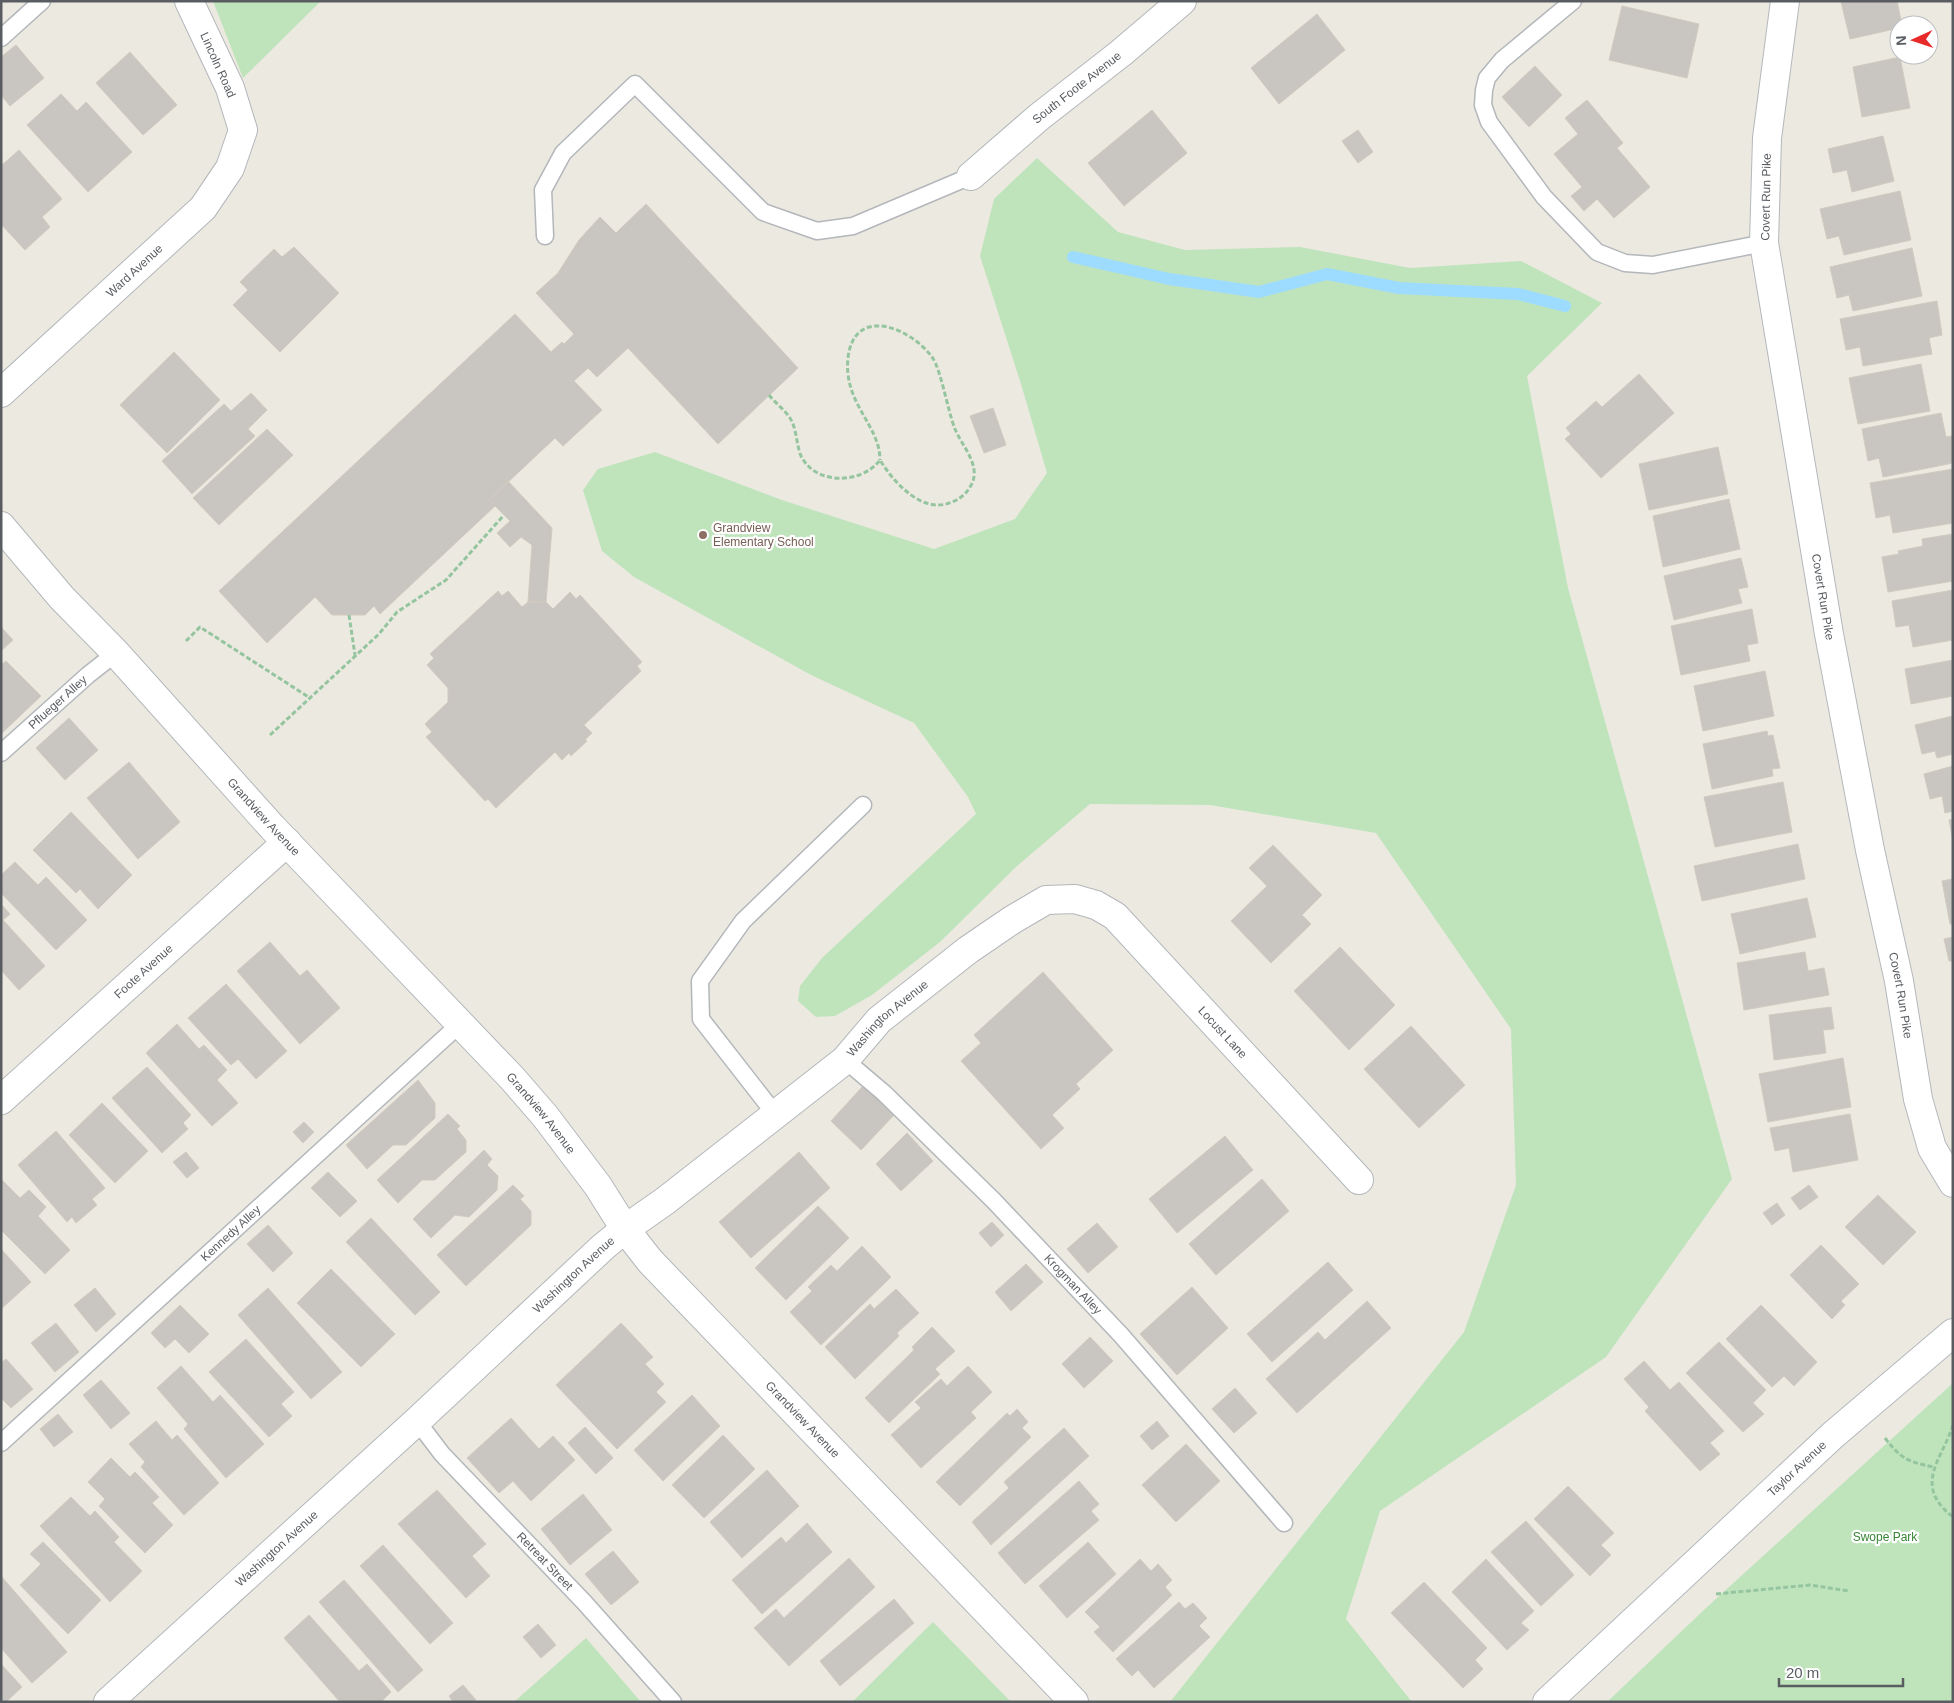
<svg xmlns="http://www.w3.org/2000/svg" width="1954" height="1703" font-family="Helvetica,sans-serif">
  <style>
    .green { fill: #bfe4bc }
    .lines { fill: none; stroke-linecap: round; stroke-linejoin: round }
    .stream { stroke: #9edcff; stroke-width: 12 }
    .building { fill: #c9c5c0; stroke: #d1cabf }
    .lane-casing { stroke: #b3b7bb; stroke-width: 19 }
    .street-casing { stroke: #b3b7bb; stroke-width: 30 }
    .secondary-casing { stroke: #b4b8bd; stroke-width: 30 }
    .path { stroke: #95c59f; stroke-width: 3; stroke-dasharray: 5 2.5; stroke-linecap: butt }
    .lane { stroke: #fff; stroke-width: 16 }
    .street { stroke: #fff; stroke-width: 28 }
    .secondary { stroke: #fff; stroke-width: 28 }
    .education-dot { fill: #8d6e63; stroke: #fff; stroke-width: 2 }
    .labels { text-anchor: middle; stroke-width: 4.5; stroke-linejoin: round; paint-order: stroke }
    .street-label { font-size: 12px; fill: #595d61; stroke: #fff }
    .education-label { font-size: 12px; fill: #785e54; stroke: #fff; text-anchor: start }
    .park-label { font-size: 12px; fill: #378535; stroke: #fff }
  </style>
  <rect width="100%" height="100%" fill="#ece9e0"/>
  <!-- green -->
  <path class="green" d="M 213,1 L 321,1 L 243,78 Z
    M 1037,158 L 1118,232 L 1185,250 L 1300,247 L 1410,268 L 1521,261 L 1602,303 L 1527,376 L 1568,588 L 1732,1179 L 1606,1357 L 1380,1511 L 1346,1619 L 1412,1702 L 1170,1702 L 1464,1332 L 1516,1185 L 1511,1029 L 1376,833 L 1210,805 L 1090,804 L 1017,866 L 940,942 L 872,995 L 835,1016 L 816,1017 L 798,1001 L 800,986 L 822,958 L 976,814 L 968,797 L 914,723 L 811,675 L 634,577 L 602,551 L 583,490 L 598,469 L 655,452 L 782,500 L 934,549 L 1015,519 L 1047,473 L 1021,384 L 980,256 L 994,199 Z
    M 1953,1383 L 1953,1702 L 1607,1702 L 1706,1608 Z
    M 933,1622 L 1011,1702 L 852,1702 Z
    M 586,1638 L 641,1702 L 514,1702 Z"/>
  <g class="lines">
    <!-- stream -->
    <path class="stream" d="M 1073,257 L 1169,279 L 1259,292 L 1327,274 L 1399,288 L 1518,294 L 1565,306"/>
  </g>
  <!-- building -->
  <path class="building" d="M 1846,1 L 1897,1 L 1902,25 L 1899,25 L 1899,28 L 1850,39 L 1841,2 Z
    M 1622,6 L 1699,24 L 1687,78 L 1609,60 Z
    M 1317,14 L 1345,50 L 1279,104 L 1251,68 Z
    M 16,45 L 44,78 L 10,106 L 1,95 L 1,57 Z
    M 130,52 L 177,105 L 143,135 L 96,83 Z
    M 1900,57 L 1910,108 L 1862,117 L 1853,67 Z
    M 1535,66 L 1562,95 L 1529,127 L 1502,97 Z
    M 61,94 L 77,111 L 86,102 L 132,152 L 88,192 L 27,125 Z
    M 1587,100 L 1623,143 L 1617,148 L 1650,187 L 1614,218 L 1597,199 L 1584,211 L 1571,196 L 1582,187 L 1554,154 L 1578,134 L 1565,118 Z
    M 1152,110 L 1187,153 L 1124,206 L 1088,163 Z
    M 1358,130 L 1373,152 L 1358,163 L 1342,141 Z
    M 1883,136 L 1894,181 L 1852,192 L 1847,170 L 1833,173 L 1828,149 Z
    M 19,150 L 62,199 L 42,217 L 50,227 L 25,250 L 1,224 L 1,166 Z
    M 1900,191 L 1911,240 L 1844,255 L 1839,236 L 1827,239 L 1820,209 Z
    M 646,204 L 798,368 L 718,444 L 628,348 L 597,377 L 588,368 L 574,381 L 602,410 L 563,446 L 555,438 L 489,500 L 495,506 L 380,614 L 374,606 L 365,615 L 332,615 L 315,597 L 267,643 L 219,591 L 515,314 L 551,352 L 562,342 L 564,344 L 574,334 L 536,293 L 558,273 L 579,240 L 600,217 L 616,233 Z
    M 294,247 L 339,293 L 280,352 L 233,305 L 248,290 L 240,282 L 274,249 L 282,257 Z
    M 1912,248 L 1922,296 L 1853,311 L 1849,295 L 1837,298 L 1830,267 Z
    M 1937,301 L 1942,335 L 1929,338 L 1932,354 L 1863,366 L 1860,347 L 1846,350 L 1840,319 Z
    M 174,352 L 220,400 L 167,453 L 120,405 Z
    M 1921,364 L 1930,411 L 1858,424 L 1849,378 Z
    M 1639,374 L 1674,413 L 1601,478 L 1565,439 L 1571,434 L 1566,428 L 1596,401 L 1602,407 Z
    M 251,393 L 267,410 L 248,429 L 255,436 L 192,494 L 162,461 L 224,404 L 231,411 Z
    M 993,408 L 1006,445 L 984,453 L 970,416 Z
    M 1941,413 L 1946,437 L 1952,436 L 1953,463 L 1883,477 L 1879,458 L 1868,461 L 1862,429 Z
    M 267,429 L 293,455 L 219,525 L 193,498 Z
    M 1718,447 L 1728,494 L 1649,510 L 1639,464 Z
    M 1953,469 L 1953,523 L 1893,533 L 1890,515 L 1876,518 L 1870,483 Z
    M 508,481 L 552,528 L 546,602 L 528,602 L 532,545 L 521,537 L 510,547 L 497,533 L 510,521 L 489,500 Z
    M 1729,499 L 1740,549 L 1663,567 L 1653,516 Z
    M 1953,534 L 1953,581 L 1888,592 L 1882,557 L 1899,554 L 1898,551 L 1923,546 L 1922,539 Z
    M 1741,558 L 1748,587 L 1738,589 L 1742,603 L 1674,620 L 1664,576 Z
    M 1953,590 L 1953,640 L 1913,647 L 1909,625 L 1896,627 L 1892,601 Z
    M 498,591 L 502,596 L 508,591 L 522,607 L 528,602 L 546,602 L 553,609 L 570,592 L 576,599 L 580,595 L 642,662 L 637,666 L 641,671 L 584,725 L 592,733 L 585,740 L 587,741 L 571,756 L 569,753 L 562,760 L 555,752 L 496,808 L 488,799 L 485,801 L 426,737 L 432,732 L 425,724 L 448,702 L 448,688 L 427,665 L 434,658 L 430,654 Z
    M 1752,609 L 1758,643 L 1747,645 L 1750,661 L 1681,675 L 1671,626 Z
    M 1,627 L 13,640 L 1,651 Z
    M 1953,660 L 1953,696 L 1911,704 L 1905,669 Z
    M 6,661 L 41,696 L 1,734 L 1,665 Z
    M 1765,671 L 1774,716 L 1703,731 L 1694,686 Z
    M 1953,716 L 1953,754 L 1937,758 L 1935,751 L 1922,754 L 1915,725 Z
    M 69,718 L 98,750 L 65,780 L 36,748 Z
    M 1767,731 L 1768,736 L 1773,735 L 1780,768 L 1772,769 L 1773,776 L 1712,789 L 1703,744 Z
    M 129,762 L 180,822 L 138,859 L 87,798 Z
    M 1953,766 L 1953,811 L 1945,813 L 1942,796 L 1930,799 L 1924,774 Z
    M 1783,782 L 1792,832 L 1715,847 L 1704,797 Z
    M 71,812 L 132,875 L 98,909 L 80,889 L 76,893 L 33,850 Z
    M 1953,819 L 1953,841 L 1949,820 Z
    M 1798,844 L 1805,879 L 1702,901 L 1694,866 Z
    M 1273,845 L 1322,895 L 1302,915 L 1311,924 L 1271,963 L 1231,921 L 1267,886 L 1249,868 Z
    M 15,862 L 38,885 L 46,877 L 87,920 L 56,950 L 1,893 L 1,875 Z
    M 1953,879 L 1953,924 L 1950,924 L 1942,881 Z
    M 1807,898 L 1816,937 L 1740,954 L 1731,914 Z
    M 1,904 L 10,914 L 3,920 L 45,966 L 19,990 L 1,970 Z
    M 1953,937 L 1953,961 L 1949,961 L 1944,939 Z
    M 270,942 L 300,976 L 307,970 L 340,1008 L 300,1044 L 237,971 Z
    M 1340,947 L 1395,1005 L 1349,1050 L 1294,991 Z
    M 1805,952 L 1808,971 L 1824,968 L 1829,995 L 1744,1010 L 1737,963 Z
    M 1043,972 L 1113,1050 L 1076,1084 L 1080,1089 L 1052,1115 L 1064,1128 L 1041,1149 L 961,1061 L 981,1043 L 974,1035 Z
    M 226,984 L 287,1051 L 256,1079 L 238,1059 L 231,1065 L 188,1018 Z
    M 1831,1007 L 1834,1029 L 1823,1030 L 1826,1053 L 1774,1060 L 1769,1015 Z
    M 177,1024 L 199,1049 L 204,1045 L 227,1070 L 217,1080 L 238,1103 L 212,1126 L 146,1053 Z
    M 1411,1026 L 1465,1085 L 1419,1128 L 1364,1069 Z
    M 1843,1058 L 1851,1107 L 1768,1122 L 1759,1074 Z
    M 147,1067 L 191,1115 L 183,1123 L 188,1129 L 162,1153 L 112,1098 Z
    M 418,1080 L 435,1103 L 435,1118 L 406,1145 L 393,1145 L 367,1169 L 346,1145 Z
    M 863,1086 L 894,1115 L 861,1150 L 831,1121 Z
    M 102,1103 L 148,1151 L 115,1183 L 69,1135 Z
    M 448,1114 L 460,1126 L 457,1129 L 466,1140 L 466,1152 L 435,1180 L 422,1180 L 398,1203 L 377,1180 Z
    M 1850,1114 L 1858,1160 L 1793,1172 L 1789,1148 L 1775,1151 L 1770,1128 Z
    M 304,1122 L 314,1132 L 303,1143 L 293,1132 Z
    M 56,1131 L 105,1188 L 92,1199 L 97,1205 L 76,1223 L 72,1217 L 67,1222 L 18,1165 Z
    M 907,1133 L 933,1161 L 901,1191 L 876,1164 Z
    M 1225,1136 L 1253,1170 L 1177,1233 L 1149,1199 Z
    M 484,1150 L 492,1159 L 487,1165 L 498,1176 L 497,1190 L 469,1217 L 455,1215 L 431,1238 L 413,1219 Z
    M 186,1152 L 199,1168 L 187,1178 L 173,1162 Z
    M 799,1152 L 830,1188 L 751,1258 L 719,1222 Z
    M 328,1172 L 357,1201 L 340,1217 L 311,1188 Z
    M 1,1179 L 20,1198 L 29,1190 L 46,1207 L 38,1216 L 70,1250 L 45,1274 L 1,1230 Z
    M 1262,1179 L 1289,1211 L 1216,1275 L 1189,1244 Z
    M 513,1185 L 524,1196 L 520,1199 L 531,1211 L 531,1225 L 466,1286 L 437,1255 Z
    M 1809,1185 L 1818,1197 L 1800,1210 L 1791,1198 Z
    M 1878,1195 L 1916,1232 L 1883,1265 L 1845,1227 Z
    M 1777,1203 L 1785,1215 L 1772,1225 L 1763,1213 Z
    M 818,1206 L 849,1238 L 786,1300 L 755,1268 Z
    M 371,1218 L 440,1292 L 415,1315 L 346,1242 Z
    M 992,1222 L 1004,1235 L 991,1247 L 979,1233 Z
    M 1097,1223 L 1118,1247 L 1088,1273 L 1067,1249 Z
    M 268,1225 L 293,1253 L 273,1272 L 247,1244 Z
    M 1821,1245 L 1859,1284 L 1841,1301 L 1845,1305 L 1832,1319 L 1790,1275 Z
    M 862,1246 L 891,1277 L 821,1345 L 790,1312 L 812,1291 L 808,1287 L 831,1265 L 837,1271 Z
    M 1,1249 L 31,1282 L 1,1309 Z
    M 1328,1262 L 1353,1290 L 1272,1362 L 1247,1334 Z
    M 1026,1264 L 1043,1282 L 1011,1311 L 995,1292 Z
    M 331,1269 L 395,1334 L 361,1367 L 297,1303 Z
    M 1192,1287 L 1228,1328 L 1177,1375 L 1140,1334 Z
    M 95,1288 L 116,1314 L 96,1332 L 74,1305 Z
    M 268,1288 L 342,1372 L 311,1399 L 238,1315 Z
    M 896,1289 L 919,1313 L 897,1333 L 899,1336 L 855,1379 L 825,1347 L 870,1304 L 874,1309 Z
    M 1367,1301 L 1391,1328 L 1297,1413 L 1266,1379 L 1318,1332 L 1325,1340 Z
    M 180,1305 L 209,1334 L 189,1353 L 175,1339 L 165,1348 L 151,1333 Z
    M 1761,1305 L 1817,1362 L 1794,1386 L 1784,1376 L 1772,1387 L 1726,1339 Z
    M 56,1323 L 79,1352 L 55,1372 L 31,1343 Z
    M 621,1323 L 653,1357 L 645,1364 L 664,1384 L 656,1392 L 666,1402 L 617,1449 L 556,1385 Z
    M 932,1327 L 955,1351 L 935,1369 L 940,1374 L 889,1423 L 865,1398 L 914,1350 L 912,1347 Z
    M 1090,1337 L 1113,1361 L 1084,1388 L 1062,1364 Z
    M 246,1339 L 294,1392 L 281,1404 L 292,1416 L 269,1437 L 209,1372 Z
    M 1719,1342 L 1766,1390 L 1753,1403 L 1764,1414 L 1743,1432 L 1686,1373 Z
    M 6,1359 L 33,1389 L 11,1408 L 1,1398 L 1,1363 Z
    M 1644,1361 L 1670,1390 L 1679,1382 L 1724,1431 L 1710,1443 L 1720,1454 L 1700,1471 L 1645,1411 L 1649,1407 L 1624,1379 Z
    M 181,1366 L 213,1402 L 220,1395 L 264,1444 L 226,1478 L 184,1429 L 188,1424 L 157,1388 Z
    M 968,1366 L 992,1392 L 971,1412 L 976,1418 L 921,1468 L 891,1435 L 921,1408 L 915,1402 L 941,1379 L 947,1386 Z
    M 101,1380 L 130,1413 L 111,1429 L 83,1395 Z
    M 1235,1388 L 1257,1413 L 1234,1433 L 1212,1409 Z
    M 692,1395 L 720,1426 L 663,1481 L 634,1450 Z
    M 1017,1409 L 1028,1422 L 1022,1428 L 1031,1437 L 960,1506 L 936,1482 L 1007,1413 L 1010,1416 Z
    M 58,1414 L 73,1432 L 54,1447 L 40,1429 Z
    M 511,1418 L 539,1449 L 553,1436 L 575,1460 L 531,1501 L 513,1481 L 499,1493 L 467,1458 Z
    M 156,1421 L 172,1440 L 177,1435 L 219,1483 L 184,1515 L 141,1467 L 145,1462 L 129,1444 Z
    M 1157,1421 L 1169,1436 L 1152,1450 L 1140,1436 Z
    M 585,1427 L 613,1458 L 596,1474 L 568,1443 Z
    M 1064,1428 L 1089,1456 L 991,1545 L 972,1522 L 1009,1488 L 1004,1482 Z
    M 723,1435 L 755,1469 L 704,1518 L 672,1485 Z
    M 1186,1444 L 1220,1481 L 1176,1522 L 1142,1485 Z
    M 111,1458 L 130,1477 L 135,1472 L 159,1497 L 152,1503 L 173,1525 L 145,1553 L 99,1506 L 105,1499 L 88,1482 Z
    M 767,1470 L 799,1506 L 742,1558 L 710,1522 Z
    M 1079,1481 L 1099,1504 L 1091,1511 L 1099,1520 L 1025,1584 L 998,1553 Z
    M 1568,1486 L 1614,1533 L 1601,1545 L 1611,1555 L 1590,1576 L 1534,1519 Z
    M 437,1490 L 486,1544 L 472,1556 L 490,1576 L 466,1598 L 398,1524 Z
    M 583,1494 L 612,1530 L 570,1565 L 541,1529 Z
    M 71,1497 L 90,1516 L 95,1511 L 119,1537 L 114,1542 L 142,1571 L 110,1602 L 40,1526 Z
    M 1526,1521 L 1574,1575 L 1541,1606 L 1491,1552 Z
    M 807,1523 L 832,1552 L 762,1614 L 732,1580 L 781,1537 L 786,1543 Z
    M 43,1542 L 101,1600 L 68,1634 L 20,1585 L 41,1564 L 30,1554 Z
    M 1088,1542 L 1116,1574 L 1067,1618 L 1039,1586 Z
    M 383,1545 L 453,1623 L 430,1644 L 360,1566 Z
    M 613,1551 L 639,1582 L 611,1605 L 585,1574 Z
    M 849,1558 L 875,1587 L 789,1666 L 754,1628 L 776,1609 L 784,1618 Z
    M 1140,1559 L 1151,1571 L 1158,1564 L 1172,1580 L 1165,1587 L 1172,1595 L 1113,1652 L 1094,1632 L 1100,1627 L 1085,1612 Z
    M 1486,1559 L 1534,1611 L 1521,1623 L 1529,1630 L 1507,1650 L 1452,1592 Z
    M 1,1576 L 67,1652 L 32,1683 L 1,1648 Z
    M 344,1580 L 423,1670 L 398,1692 L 319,1602 Z
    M 1424,1582 L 1487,1648 L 1475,1660 L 1483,1669 L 1463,1688 L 1391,1613 Z
    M 894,1599 L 914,1623 L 840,1686 L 820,1661 Z
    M 1179,1602 L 1185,1609 L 1193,1603 L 1207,1618 L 1199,1626 L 1210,1637 L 1154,1688 L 1138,1670 L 1132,1676 L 1116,1659 Z
    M 309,1615 L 359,1671 L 367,1664 L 391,1692 L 381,1702 L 340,1702 L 284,1638 Z
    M 538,1624 L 556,1645 L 541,1658 L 523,1637 Z
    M 1,1664 L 22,1687 L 6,1702 L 1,1702 Z
    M 463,1685 L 476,1700 L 474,1702 L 453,1702 L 449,1696 Z"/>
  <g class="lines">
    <!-- lane casing -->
    <g class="lane-casing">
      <g id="lane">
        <path d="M 1573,1 L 1502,60 L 1487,78 L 1484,90 L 1483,105 L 1489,122 L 1544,197 L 1597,252 L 1625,263 L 1653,265 L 1764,243"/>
        <path d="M 1,38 L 42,1"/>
        <path d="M 545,236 L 543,190 L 563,153 L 635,84 L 763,212 L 817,231 L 853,226 L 971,176"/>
        <path id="s1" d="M 1,753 L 88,675 L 116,653"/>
        <path id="s2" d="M 845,1060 L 884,1093 L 994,1201 L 1121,1335 L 1284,1523"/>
        <path d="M 775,1114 L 701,1019 L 700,981 L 743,921 L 863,805"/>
        <path id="s3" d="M 417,1421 L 442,1454 L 584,1602 L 673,1702"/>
        <path id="s4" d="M 1,1443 L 461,1023"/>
      </g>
    </g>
    <!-- street casing -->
    <g class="street-casing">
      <g id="street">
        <path id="s5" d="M 971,176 L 1039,117 L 1121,53 L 1182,1"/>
        <path id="s6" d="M 1,393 L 203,208 L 230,168 L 243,130 L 230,88 L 189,1"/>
        <path id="s7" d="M 1,526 L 62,598 L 116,653 L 272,827 L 512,1078 L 545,1116 L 598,1186 L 625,1229 L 650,1261 L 1074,1702"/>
        <path id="s8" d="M 1,1100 L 287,842"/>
        <path id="s9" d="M 108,1702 L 417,1421 L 603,1247 L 625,1229 L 665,1201 L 845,1060 L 879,1020 L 968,950 L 1012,920 L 1046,900 L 1075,899 L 1096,905 L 1115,916 L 1359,1180"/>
      </g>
    </g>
    <!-- secondary casing -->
    <g class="secondary-casing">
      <g id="secondary">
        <path id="s10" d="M 1785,1 L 1767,138 L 1764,243 L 1829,634 L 1870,850 L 1899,981 L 1918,1099 L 1932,1148 L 1953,1183"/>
        <path id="s11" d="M 1547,1702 L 1833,1435 L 1953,1333"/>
      </g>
    </g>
    <!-- path -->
    <path class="path" d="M 769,395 C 775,403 785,410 790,418 C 797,429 796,444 801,456 C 816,486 862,484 880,460 C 894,483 923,515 952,502 C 962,498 969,491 973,481 C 979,463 961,444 955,429 C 948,412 941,369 932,357 C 910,327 854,305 848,358 C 843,403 880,425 880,460
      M 349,615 L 355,655
      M 186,641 L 200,627 L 310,698
      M 270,735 L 379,634 L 397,612 L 446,580 L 504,515
      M 1953,1425 C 1942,1460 1912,1485 1953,1517
      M 1885,1438 C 1901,1459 1908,1462 1934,1467
      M 1716,1594 L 1810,1585 L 1849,1591"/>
    <!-- lane -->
    <use href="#lane" class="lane"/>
    <!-- street -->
    <use href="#street" class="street"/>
    <!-- secondary -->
    <use href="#secondary" class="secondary"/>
  </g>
  <!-- markers -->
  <circle class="education-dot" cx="703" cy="535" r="5"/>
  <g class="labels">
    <!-- street labels -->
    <g class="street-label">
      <text transform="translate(218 65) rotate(66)" y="4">Lincoln Road</text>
      <text dy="4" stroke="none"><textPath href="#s5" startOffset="138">South Foote Avenue</textPath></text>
      <text transform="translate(1766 197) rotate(-89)" y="4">Covert Run Pike</text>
      <text dy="4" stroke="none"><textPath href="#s6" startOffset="181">Ward Avenue</textPath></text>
      <text dy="4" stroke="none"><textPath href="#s10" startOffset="602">Covert Run Pike</textPath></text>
      <text dy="4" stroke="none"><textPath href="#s1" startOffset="76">Pflueger Alley</textPath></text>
      <text dy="4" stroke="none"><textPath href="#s7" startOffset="392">Grandview Avenue</textPath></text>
      <text dy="4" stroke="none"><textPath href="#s8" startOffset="192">Foote Avenue</textPath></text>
      <text dy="4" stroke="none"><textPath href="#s10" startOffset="1008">Covert Run Pike</textPath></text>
      <text dy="4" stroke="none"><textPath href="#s9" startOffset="1038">Washington Avenue</textPath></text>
      <text dy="4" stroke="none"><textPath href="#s9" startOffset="1468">Locust Lane</textPath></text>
      <text dy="4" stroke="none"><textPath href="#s7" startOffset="798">Grandview Avenue</textPath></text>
      <text dy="4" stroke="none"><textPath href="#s4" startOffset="311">Kennedy Alley</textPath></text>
      <text dy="4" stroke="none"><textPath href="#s9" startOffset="632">Washington Avenue</textPath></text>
      <text dy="4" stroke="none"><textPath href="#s2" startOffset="320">Krogman Alley</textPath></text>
      <text dy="4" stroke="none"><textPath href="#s7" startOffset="1202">Grandview Avenue</textPath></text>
      <text dy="4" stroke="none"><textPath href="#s11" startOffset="342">Taylor Avenue</textPath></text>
      <text dy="4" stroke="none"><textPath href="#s9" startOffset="228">Washington Avenue</textPath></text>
      <text dy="4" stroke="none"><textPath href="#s3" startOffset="190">Retreat Street</textPath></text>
    </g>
    <!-- education labels -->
    <g class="education-label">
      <text x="713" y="532">Grandview<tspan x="713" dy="14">Elementary School</tspan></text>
    </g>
    <!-- park labels -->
    <g class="park-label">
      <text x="1885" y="1541">Swope Park</text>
    </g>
  </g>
  <!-- border -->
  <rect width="1954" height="1703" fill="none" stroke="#595d61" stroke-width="5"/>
  <!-- north arrow -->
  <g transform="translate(1914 40) rotate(267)"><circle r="24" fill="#ffffff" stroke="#bdbec0"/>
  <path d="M0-4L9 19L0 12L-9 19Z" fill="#e92a2a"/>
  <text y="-8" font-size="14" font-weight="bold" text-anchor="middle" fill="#595d61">N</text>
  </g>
  <!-- scale -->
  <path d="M1779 1678v8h124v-8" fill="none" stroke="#595d61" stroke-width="2.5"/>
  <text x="1786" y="1678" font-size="15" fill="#595d61" stroke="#ffffff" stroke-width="4" paint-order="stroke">20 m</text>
</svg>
